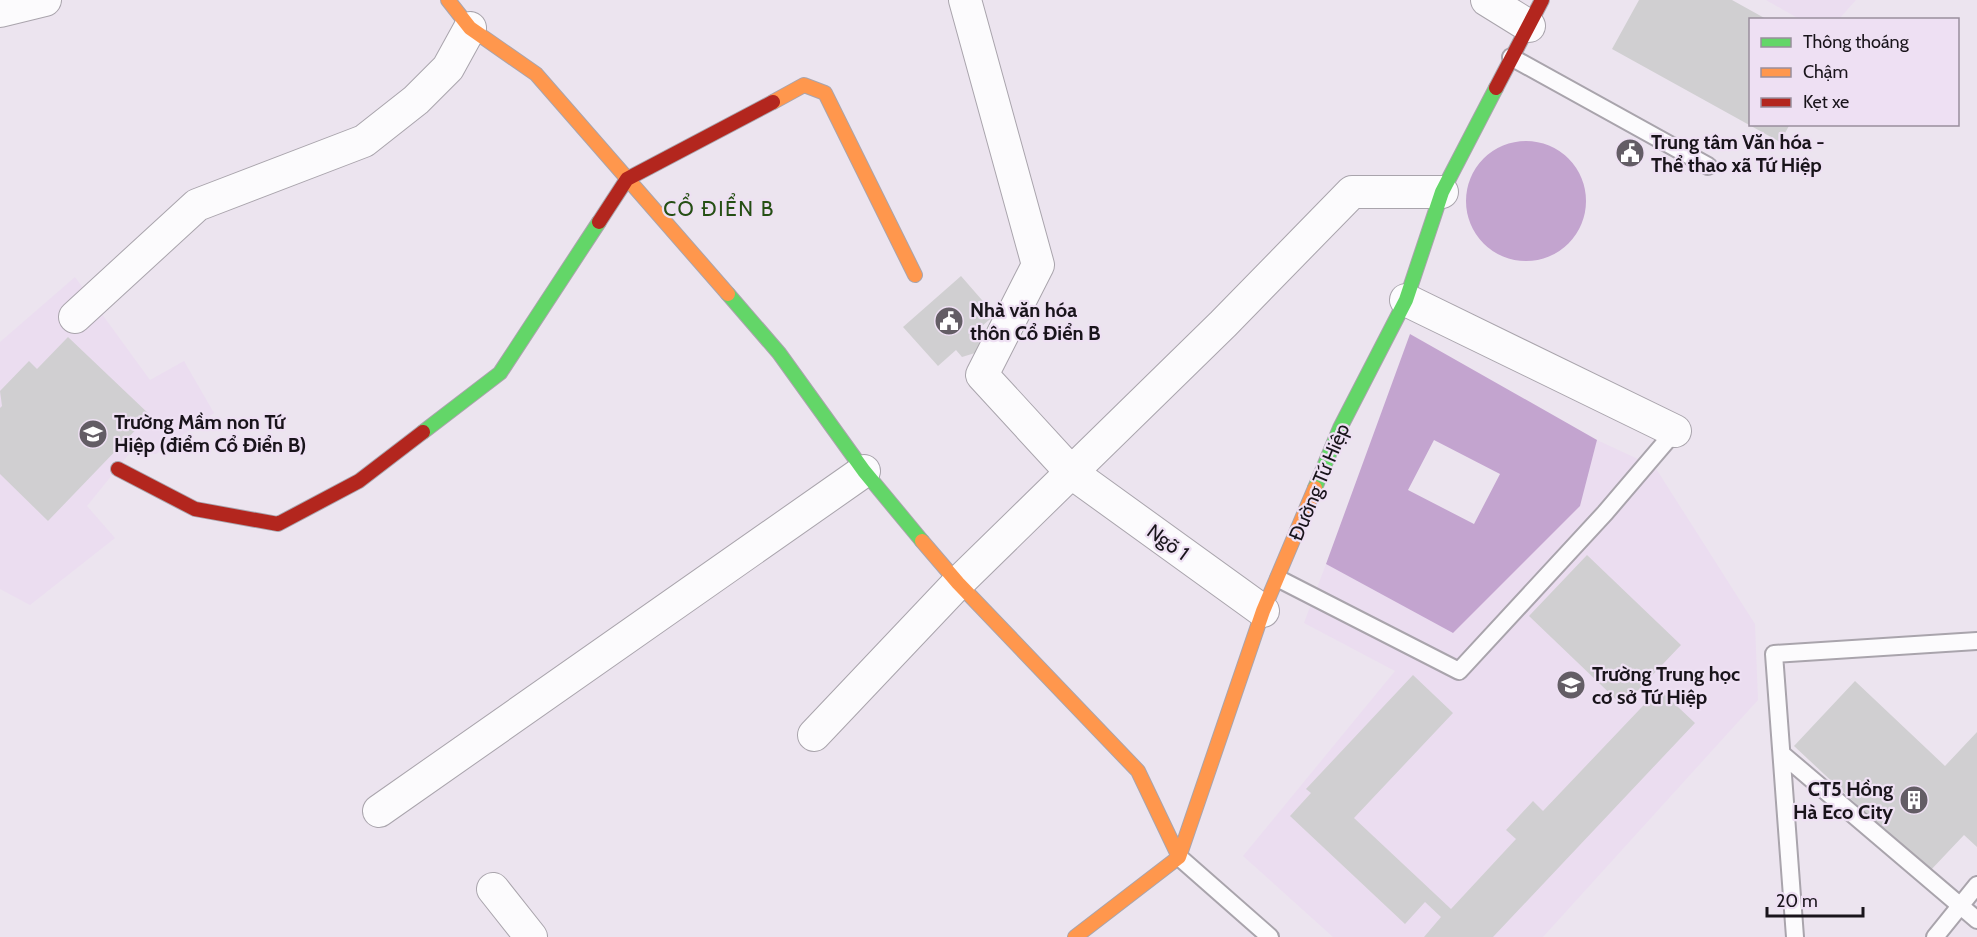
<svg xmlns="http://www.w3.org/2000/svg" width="1977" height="937" font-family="Cabin,sans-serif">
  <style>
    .built { fill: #ebddf0 }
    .water { fill: #c3a4cf; fill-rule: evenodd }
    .building { fill: #d0cfd1 }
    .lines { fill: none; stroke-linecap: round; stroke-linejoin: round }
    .lane-casing { stroke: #a9a4ac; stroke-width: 20 }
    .street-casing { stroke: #a9a4ac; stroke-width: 34 }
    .fast-casing { stroke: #a9a4ac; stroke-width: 16 }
    .slow-casing { stroke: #a9a4ac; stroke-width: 16 }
    .jam-casing { stroke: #a9a4ac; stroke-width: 16 }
    .lane { stroke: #fcfbfd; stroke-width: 16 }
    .street { stroke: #fcfbfd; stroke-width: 32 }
    .fast { stroke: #63d668; stroke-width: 14 }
    .slow { stroke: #ff974d; stroke-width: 14 }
    .jam { stroke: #b3261e; stroke-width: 14 }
    .labels { text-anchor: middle; stroke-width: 4.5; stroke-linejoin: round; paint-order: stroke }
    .poi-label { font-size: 20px; font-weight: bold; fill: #19141b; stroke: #eee0f3; text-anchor: start }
    .street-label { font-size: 20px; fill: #19141b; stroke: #eee0f3 }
    .neighbourhood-label { font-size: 21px; letter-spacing: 1.5px; fill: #254f14; stroke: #eee0f3 }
  </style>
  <rect width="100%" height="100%" fill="#ece4ef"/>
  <!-- built -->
  <path class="built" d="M 1766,0 L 1856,0 L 1839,19 L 1801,20 Z
    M 75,277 L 150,380 L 184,361 L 214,413 L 156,454 L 129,454 L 87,506 L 115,538 L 30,605 L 0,589 L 0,342 Z
    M 1597,440 L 1655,467 L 1755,624 L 1758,700 L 1543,937 L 1333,937 L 1243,856 L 1395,671 L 1304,623 L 1326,564 L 1453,633 L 1580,506 Z"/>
  <!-- water -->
  <path class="water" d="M1466 201a60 60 0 1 1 120 0a60 60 0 1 1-120 0Z
    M 1410,334 L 1597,440 L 1580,506 L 1453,633 L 1326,564 ZM 1434,440 L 1500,474 L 1474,524 L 1408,490 Z"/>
  <!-- building -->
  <path class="building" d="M 1639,0 L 1732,0 L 1768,20 L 1750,20 L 1750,124 L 1790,124 L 1780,142 L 1612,49 Z
    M 961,276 L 995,315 L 976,331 L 984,340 L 975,353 L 962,357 L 956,350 L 938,366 L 903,327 Z
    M 68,337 L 150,415 L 48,521 L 0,474 L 0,408 L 2,406 L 0,391 L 29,361 L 37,369 Z
    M 1587,555 L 1681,645 L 1623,706 L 1529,616 Z
    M 1413,675 L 1453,713 L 1354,818 L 1451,909 L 1516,839 L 1506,830 L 1533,801 L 1543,811 L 1659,689 L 1695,723 L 1493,937 L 1424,937 L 1441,917 L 1425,902 L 1405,924 L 1290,816 L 1311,793 L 1306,789 Z
    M 1855,681 L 1945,766 L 1977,732 L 1977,847 L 1964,835 L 1929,872 L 1794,746 Z"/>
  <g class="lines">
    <!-- lane casing -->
    <g class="lane-casing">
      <path id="lane" d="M 1511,57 L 1708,166
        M 1279,579 L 1459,671 L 1605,513 L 1675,431
        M 1782,754 L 1977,920
        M 1179,857 L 1270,937
        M 1795,937 L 1774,654 L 1977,641
        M 1935,937 L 1977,885"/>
    </g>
    <!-- street casing -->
    <g class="street-casing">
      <path id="street" d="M 965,0 L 1038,265 L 982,375 L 1072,473 L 1263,611
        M 1487,0 L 1529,26
        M 0,11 L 45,0
        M 1406,300 L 1675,431
        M 75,317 L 197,205 L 364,141 L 416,100 L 448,68 L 470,28
        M 814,735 L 958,583 L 1223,324 L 1352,192 L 1442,192
        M 379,811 L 864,471
        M 493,889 L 531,937"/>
    </g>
    <!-- fast casing -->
    <g class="fast-casing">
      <path id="fast" d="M 728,294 L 779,353 L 864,471 L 922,541
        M 423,432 L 500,373 L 599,222
        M 1315,488 L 1340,428 L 1406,300 L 1442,192 L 1496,88"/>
    </g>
    <!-- slow casing -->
    <g class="slow-casing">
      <path id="slow" d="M 448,0 L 470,28 L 536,74 L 728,294
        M 773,102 L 804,85 L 825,93 L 915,275
        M 922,541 L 958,583 L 1138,771 L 1179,857
        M 1075,937 L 1179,857 L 1263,611 L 1315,488"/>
    </g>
    <!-- jam casing -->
    <g class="jam-casing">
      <path id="jam" d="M 1496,88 L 1542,0
        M 599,222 L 627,179 L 773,102
        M 118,469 L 195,509 L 278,524 L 359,481 L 423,432"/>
    </g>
    <!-- lane -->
    <use href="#lane" class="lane"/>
    <!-- street -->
    <use href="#street" class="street"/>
    <!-- fast -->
    <use href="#fast" class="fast"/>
    <!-- slow -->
    <use href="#slow" class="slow"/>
    <!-- jam -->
    <use href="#jam" class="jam"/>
  </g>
  <!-- icons -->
  <defs>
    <g id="civic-disc" transform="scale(1.5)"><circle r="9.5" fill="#635d65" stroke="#eee0f3"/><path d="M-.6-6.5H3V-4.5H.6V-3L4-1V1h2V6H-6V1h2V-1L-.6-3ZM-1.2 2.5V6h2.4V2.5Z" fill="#fff"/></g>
    <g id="school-disc" transform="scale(1.5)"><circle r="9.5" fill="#635d65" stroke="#eee0f3"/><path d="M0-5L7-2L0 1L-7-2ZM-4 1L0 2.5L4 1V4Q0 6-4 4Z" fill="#fff"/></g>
    <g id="building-disc" transform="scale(1.5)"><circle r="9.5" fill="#635d65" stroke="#eee0f3"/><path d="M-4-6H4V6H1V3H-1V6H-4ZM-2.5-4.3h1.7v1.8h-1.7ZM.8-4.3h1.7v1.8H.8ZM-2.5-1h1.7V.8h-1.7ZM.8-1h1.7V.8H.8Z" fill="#fff"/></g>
  </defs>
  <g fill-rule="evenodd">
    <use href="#civic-disc" x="1630" y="153"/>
    <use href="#civic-disc" x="949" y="321"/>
    <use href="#school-disc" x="93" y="434"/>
    <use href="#school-disc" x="1571" y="685"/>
    <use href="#building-disc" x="1914" y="800"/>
  </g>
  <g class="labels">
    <!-- poi labels -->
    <g class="poi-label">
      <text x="1651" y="149">Trung tâm Văn hóa -<tspan x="1651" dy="23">Thể thao xã Tứ Hiệp</tspan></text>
      <text x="970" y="317">Nhà văn hóa<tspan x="970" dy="23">thôn Cổ Điển B</tspan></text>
      <text x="114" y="429">Trường Mầm non Tứ<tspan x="114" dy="23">Hiệp (điểm Cổ Điển B)</tspan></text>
      <text x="1592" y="681">Trường Trung học<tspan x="1592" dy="23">cơ sở Tứ Hiệp</tspan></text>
      <text x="1893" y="796" text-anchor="end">CT5 Hồng<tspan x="1893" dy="23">Hà Eco City</tspan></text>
    </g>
    <!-- street labels -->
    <g class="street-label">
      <text transform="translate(1319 482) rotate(-67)" y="7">Đường Tứ Hiệp</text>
      <text transform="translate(1168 542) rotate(36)" y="7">Ngõ 1</text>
    </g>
    <!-- neighbourhood labels -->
    <g class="neighbourhood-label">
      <text x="719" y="216">CỔ ĐIỂN B</text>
    </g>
  </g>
  <!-- legend -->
  <rect x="1749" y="18" width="210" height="108" fill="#eee0f3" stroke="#998e9d" stroke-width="1.5"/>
  <rect x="1761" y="38" width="30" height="9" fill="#63d668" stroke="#998e9d" stroke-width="1.5"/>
  <text x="1803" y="48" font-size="18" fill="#19141b">Thông thoáng</text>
  <rect x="1761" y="68" width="30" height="9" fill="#ff974d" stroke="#998e9d" stroke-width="1.5"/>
  <text x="1803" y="78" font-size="18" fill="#19141b">Chậm</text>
  <rect x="1761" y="98" width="30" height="9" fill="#b3261e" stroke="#998e9d" stroke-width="1.5"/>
  <text x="1803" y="108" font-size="18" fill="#19141b">Kẹt xe</text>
  <!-- scale -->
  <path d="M1767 907v9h96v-9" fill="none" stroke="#19141b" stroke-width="3"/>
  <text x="1776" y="907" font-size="18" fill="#19141b" stroke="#eee0f3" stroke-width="4.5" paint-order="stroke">20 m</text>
</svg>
